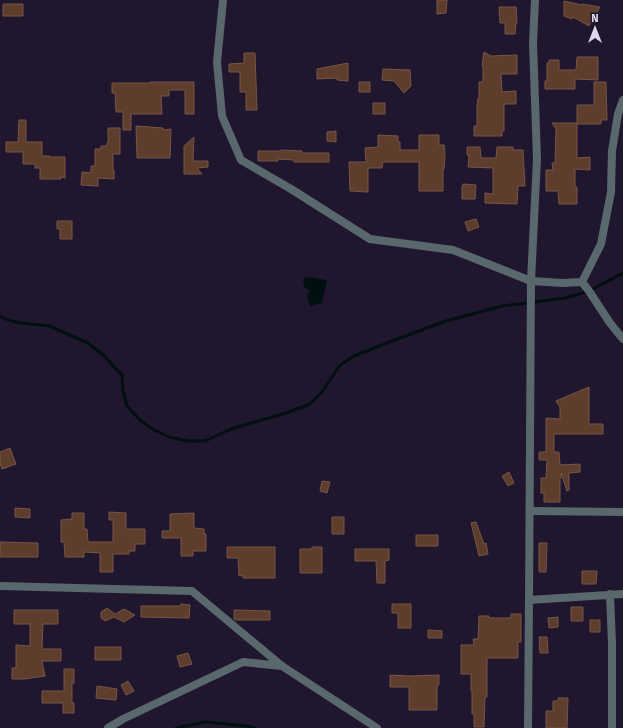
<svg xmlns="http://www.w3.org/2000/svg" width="623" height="728" font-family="'Fira Sans',sans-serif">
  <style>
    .water { fill: #000f10 }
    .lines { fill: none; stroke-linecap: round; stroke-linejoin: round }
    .stream { stroke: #000f10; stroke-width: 3 }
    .building { fill: #5f3d2c; stroke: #745647 }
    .minor { stroke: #58686c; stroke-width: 8 }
    .tertiary { stroke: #58686c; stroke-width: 8 }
  </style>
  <rect width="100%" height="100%" fill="#20172f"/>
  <!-- water -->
  <path class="water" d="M 305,277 L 327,280 L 322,303 L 310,306 L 307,296 L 310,290 L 305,288 L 303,282 Z"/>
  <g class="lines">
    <!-- stream -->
    <path class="stream" d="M 0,316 L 8,320 L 21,323 L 49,326 L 88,343 L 102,354 L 122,375 L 123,391 L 127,406 L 140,420 L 154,430 L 169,437 L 188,441 L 205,441 L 231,429 L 289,412 L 310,404 L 322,392 L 340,365 L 354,356 L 397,339 L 446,321 L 502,306 L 566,298 L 589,291 L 623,273
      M 176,728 L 205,722 L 247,726 L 254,728"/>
  </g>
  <!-- building -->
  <path class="building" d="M 437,0 L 447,0 L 446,13 L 437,14 Z
    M 564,1 L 582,5 L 582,4 L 600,7 L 589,26 L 573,17 L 572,19 L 564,16 Z
    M 3,4 L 23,4 L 23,16 L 3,16 Z
    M 499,7 L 516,7 L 517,23 L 516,23 L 515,34 L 505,34 L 505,23 L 500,23 Z
    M 484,52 L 491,56 L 517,55 L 517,74 L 501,74 L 502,92 L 516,91 L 516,104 L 504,104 L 504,131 L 502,131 L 502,136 L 474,136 L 474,126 L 477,126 L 477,106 L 478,98 L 479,98 L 479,82 L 483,82 L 483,66 L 482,66 Z
    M 244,53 L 255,53 L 257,110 L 246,110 L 246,92 L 240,92 L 240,72 L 229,72 L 229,64 L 244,63 Z
    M 577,57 L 598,57 L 598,80 L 575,79 L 575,89 L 545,89 L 545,81 L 547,81 L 547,63 L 549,63 L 549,60 L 559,60 L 559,70 L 576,70 Z
    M 348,63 L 348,81 L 337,80 L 337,78 L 317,79 L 317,69 Z
    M 383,69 L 410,70 L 411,86 L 404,93 L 394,81 L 382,80 Z
    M 150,82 L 194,82 L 194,114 L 185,114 L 185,90 L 169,90 L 169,96 L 161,96 L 162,114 L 131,114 L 131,130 L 123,130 L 123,112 L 116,112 L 115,93 L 112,93 L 112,83 L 150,83 Z
    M 359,82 L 370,82 L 370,92 L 359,92 Z
    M 594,82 L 606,82 L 607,120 L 601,120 L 601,124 L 577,124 L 577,158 L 590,157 L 590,170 L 575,169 L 575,187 L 577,187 L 577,204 L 559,204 L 558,191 L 546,191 L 546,170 L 553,170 L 552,163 L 555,163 L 556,129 L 552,123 L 577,123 L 577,105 L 594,105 Z
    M 373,103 L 385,103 L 385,114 L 373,114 Z
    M 19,120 L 26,120 L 26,142 L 42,142 L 42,156 L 50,156 L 50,157 L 65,157 L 65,178 L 60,177 L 61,179 L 40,179 L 40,168 L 35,168 L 35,164 L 23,164 L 23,152 L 6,152 L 6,142 L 18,142 Z
    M 136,126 L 163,128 L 163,130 L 171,129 L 170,158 L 137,158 Z
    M 108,128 L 120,128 L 120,154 L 113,154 L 113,170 L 114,170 L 114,179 L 98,178 L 98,186 L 81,185 L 82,172 L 91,173 L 91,166 L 95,166 L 95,149 L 101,149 L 101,146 L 107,146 L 107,143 L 108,143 Z
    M 336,131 L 336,142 L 327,141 L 327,132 Z
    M 378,135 L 398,136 L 398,142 L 400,142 L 400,150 L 419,150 L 419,135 L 439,135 L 439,145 L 444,145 L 445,155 L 444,169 L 443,169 L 443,191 L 419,191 L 419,162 L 383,162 L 382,168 L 368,168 L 368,192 L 350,191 L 349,162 L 366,162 L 365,148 L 378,147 Z
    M 194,137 L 193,161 L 208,161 L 208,167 L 197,168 L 202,174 L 184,174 L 184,146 Z
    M 467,147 L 480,147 L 481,158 L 496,158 L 497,147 L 513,147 L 513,150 L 523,150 L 525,186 L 518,186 L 517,204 L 485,203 L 485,193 L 493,194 L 493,168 L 468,167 L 469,155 L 467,155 Z
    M 281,150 L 302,151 L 302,153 L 329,153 L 329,162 L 294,162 L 294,160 L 278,159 L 278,161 L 258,161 L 258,151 L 281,151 Z
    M 463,184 L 476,185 L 475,199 L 462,199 L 462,186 L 463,186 Z
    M 476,219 L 479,227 L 468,231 L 465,222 Z
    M 57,221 L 72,221 L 72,239 L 60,239 L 60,229 L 57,229 Z
    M 589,387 L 589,424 L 603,424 L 603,434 L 554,434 L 554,452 L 559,452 L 560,465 L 580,464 L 580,472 L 569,473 L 569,490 L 567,491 L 561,473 L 561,478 L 560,478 L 560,502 L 544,502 L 544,493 L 541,493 L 541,478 L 546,478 L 547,460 L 539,460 L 539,452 L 546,452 L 546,418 L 560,419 L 560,407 L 556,401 Z
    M 10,448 L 16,464 L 2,469 L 0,463 L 0,452 Z
    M 509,472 L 514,483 L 508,486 L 502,476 Z
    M 322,481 L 330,482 L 327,493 L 320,491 Z
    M 15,508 L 30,509 L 30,518 L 15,517 Z
    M 109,512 L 126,513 L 126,529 L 145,529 L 145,544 L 135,544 L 135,551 L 129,551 L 129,554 L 113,554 L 113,572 L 100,572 L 100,553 L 84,552 L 84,557 L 65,557 L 64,542 L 61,542 L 61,520 L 72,519 L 72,513 L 84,513 L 84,529 L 87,529 L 88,542 L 113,542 L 113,520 L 109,520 Z
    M 194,513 L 194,528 L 204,529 L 204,534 L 206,534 L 206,551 L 193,551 L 193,556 L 181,556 L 181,538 L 162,538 L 162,531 L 170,531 L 170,514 Z
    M 332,517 L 344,517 L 344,534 L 332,534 Z
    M 476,522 L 484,544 L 486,543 L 488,554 L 479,556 L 471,523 Z
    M 416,535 L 438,535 L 438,546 L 416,546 Z
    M 0,542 L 38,543 L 38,557 L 0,557 Z
    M 539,543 L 547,543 L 546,572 L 539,572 Z
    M 227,547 L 275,547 L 275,578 L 243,578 L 243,575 L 239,576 L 238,558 L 227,558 Z
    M 312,547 L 322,547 L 322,573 L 300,573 L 300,549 L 312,549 Z
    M 355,549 L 389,549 L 389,560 L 385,561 L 385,583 L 377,583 L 376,561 L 355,561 Z
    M 582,571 L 597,571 L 596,584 L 582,584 Z
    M 181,604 L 190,605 L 189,618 L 141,617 L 141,606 L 180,606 Z
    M 392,604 L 411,604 L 411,628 L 398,628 L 398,613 L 392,613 Z
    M 571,607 L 583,607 L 583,621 L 571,621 Z
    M 107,608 L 115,614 L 124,609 L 135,615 L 124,622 L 114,617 L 105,621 L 101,618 L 101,612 Z
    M 14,610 L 58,610 L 58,624 L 43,624 L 42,646 L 43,649 L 61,649 L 61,661 L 42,661 L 45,676 L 25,679 L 12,679 L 12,668 L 16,668 L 16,645 L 30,646 L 30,624 L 14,624 Z
    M 234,610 L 270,611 L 270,620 L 236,620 L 234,619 Z
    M 511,614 L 521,614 L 521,642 L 518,642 L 518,658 L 487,658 L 487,697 L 485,697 L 484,727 L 474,727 L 474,714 L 472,714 L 472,691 L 471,691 L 471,674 L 461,674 L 461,645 L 474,645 L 473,639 L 478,639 L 479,616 L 489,616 L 489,618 L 511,618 Z
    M 558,617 L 558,627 L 549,628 L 548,618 Z
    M 590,620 L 600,620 L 600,632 L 590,632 Z
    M 428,630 L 442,631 L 442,638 L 428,638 Z
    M 539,637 L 547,637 L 548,653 L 540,653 Z
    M 95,647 L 121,647 L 121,660 L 95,660 Z
    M 188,653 L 192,664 L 180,667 L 177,656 Z
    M 64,669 L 74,669 L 74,683 L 72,683 L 72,703 L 74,703 L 74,713 L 63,713 L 63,703 L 42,703 L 42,691 L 64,691 Z
    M 390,675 L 408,676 L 439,675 L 439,685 L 437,685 L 437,710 L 409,710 L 409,687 L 390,687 Z
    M 128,681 L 134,691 L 126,695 L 121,685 Z
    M 97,686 L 117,689 L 116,700 L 96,698 Z
    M 558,698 L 568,698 L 567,728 L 546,728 L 546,711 L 553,711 L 553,701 L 558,701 Z"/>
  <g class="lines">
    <!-- minor -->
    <path class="minor" d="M 223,0 L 217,62 L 222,116 L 241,160 L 291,189 L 370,239 L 453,250 L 531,281 L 563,283 L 582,282 L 589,291 L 610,323 L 623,339
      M 582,282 L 601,244 L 611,192 L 612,151 L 618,114 L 623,100
      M 530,511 L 623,512
      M 0,586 L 192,591 L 282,666 L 377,728
      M 610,594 L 612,644 L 612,728
      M 529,600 L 623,594
      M 108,728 L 123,719 L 243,662 L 282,666"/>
    <!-- tertiary -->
    <path class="tertiary" d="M 528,728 L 529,600 L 531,281 L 537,159 L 533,43 L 535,0"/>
  </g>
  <!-- north arrow -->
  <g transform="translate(595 28)" stroke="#20172f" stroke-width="3" paint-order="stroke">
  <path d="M0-3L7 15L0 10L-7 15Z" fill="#dcd7e8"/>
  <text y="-6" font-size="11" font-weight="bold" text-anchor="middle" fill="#dcd7e8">N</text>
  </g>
</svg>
